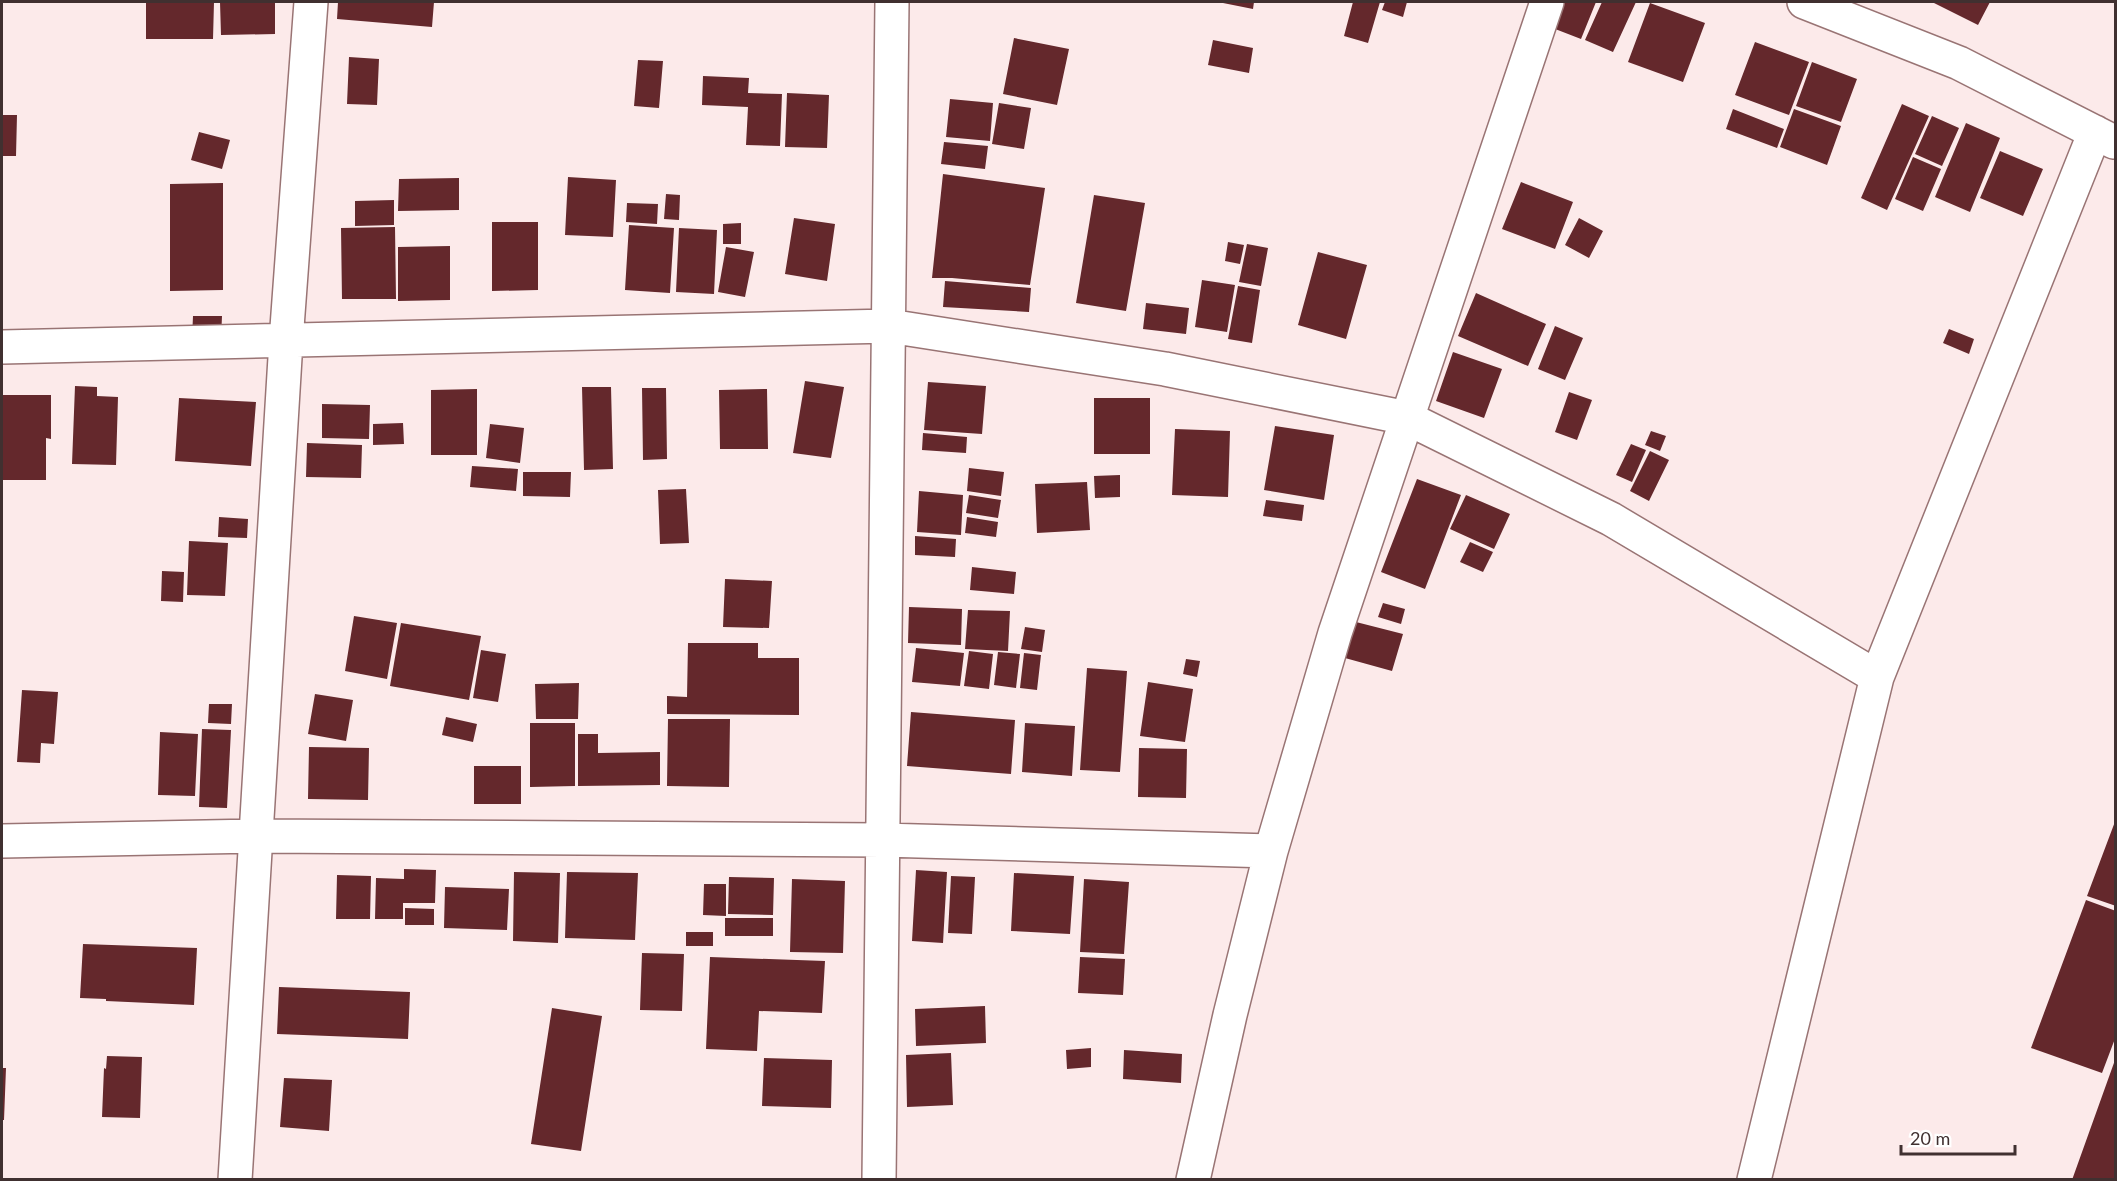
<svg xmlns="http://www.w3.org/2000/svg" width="2117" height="1181" font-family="Lato,sans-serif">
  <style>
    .building { fill: #64282c }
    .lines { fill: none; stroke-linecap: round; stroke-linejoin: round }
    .minor-casing { stroke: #997474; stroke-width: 36 }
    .minor { stroke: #fff; stroke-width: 33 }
  </style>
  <rect width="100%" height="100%" fill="#fceaea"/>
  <!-- building -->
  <path class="building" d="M 146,2 L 214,2 L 213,39 L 146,39 Z
    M 220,2 L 275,2 L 275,34 L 221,35 Z
    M 338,2 L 434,2 L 432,27 L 337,19 Z
    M 1218,2 L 1254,2 L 1253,9 Z
    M 1353,2 L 1380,2 L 1368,43 L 1344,36 Z
    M 1385,2 L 1407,2 L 1403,17 L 1382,10 Z
    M 1561,2 L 1596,2 L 1581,39 L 1550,27 Z
    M 1602,2 L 1636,2 L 1613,52 L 1585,40 Z
    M 1932,2 L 1990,2 L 1978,25 Z
    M 1650,3 L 1705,23 L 1683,82 L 1628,62 Z
    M 1014,38 L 1069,49 L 1057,105 L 1003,94 Z
    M 1213,40 L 1253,48 L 1249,73 L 1208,65 Z
    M 1755,42 L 1809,62 L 1789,115 L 1735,95 Z
    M 349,57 L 379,59 L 377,105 L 347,104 Z
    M 638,60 L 663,61 L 659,108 L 634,106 Z
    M 1812,62 L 1857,79 L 1841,122 L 1796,106 Z
    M 703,76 L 749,78 L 748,93 L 782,94 L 780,146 L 746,145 L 748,107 L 702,105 Z
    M 787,93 L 829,95 L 827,148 L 785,147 Z
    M 950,99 L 993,103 L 990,141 L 946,137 Z
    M 999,103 L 1031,108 L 1024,149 L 992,144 Z
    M 1902,104 L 1929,116 L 1887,210 L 1861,198 Z
    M 1733,109 L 1784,129 L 1777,148 L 1726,129 Z
    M 1794,109 L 1841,126 L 1827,165 L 1780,147 Z
    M 2,115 L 17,115 L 16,156 L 2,156 Z
    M 1932,116 L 1959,128 L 1942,166 L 1915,154 Z
    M 1966,123 L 2000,138 L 1970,212 L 1935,197 Z
    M 199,132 L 230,140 L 222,169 L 191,160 Z
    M 944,142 L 988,146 L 985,169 L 941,164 Z
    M 2000,151 L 2043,169 L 2023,216 L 1980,198 Z
    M 1913,157 L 1941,169 L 1923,211 L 1895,199 Z
    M 943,174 L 1045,188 L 1030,285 L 952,278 L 932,278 Z
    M 568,177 L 616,180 L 613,237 L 565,235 Z
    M 459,178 L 459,210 L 398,211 L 399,179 Z
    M 1521,182 L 1573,202 L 1555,249 L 1502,229 Z
    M 223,183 L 223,290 L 170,291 L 170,184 Z
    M 666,194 L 680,195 L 679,220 L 664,219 Z
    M 1094,195 L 1145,203 L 1126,311 L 1076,303 Z
    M 394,200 L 394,225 L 355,226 L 355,201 Z
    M 627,203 L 658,204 L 657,224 L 626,222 Z
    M 794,218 L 835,224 L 827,281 L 785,274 Z
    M 1579,218 L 1603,231 L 1589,258 L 1565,245 Z
    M 492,222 L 538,222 L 538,290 L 492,291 Z
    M 741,223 L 741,244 L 723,244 L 723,224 Z
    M 629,225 L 674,228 L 670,293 L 625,290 Z
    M 395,227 L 396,299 L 342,299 L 341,228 Z
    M 679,228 L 717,230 L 714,294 L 676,292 Z
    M 1228,242 L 1244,245 L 1240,264 L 1225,261 Z
    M 1247,244 L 1268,248 L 1261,286 L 1239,282 Z
    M 450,246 L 450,300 L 398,301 L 398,247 Z
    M 726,247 L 754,252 L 745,297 L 718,292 Z
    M 1318,252 L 1367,265 L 1346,339 L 1298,325 Z
    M 1202,280 L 1235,285 L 1227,332 L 1195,327 Z
    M 945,281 L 1031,288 L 1029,312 L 943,307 Z
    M 1238,286 L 1260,290 L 1252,343 L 1228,339 Z
    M 1476,293 L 1546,324 L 1528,366 L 1458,336 Z
    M 1146,303 L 1189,308 L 1186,334 L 1143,329 Z
    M 193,316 L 222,316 L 221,339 L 192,339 Z
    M 1555,326 L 1583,338 L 1565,380 L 1538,369 Z
    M 1949,329 L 1974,339 L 1969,354 L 1943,343 Z
    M 1453,352 L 1502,369 L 1484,418 L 1436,401 Z
    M 805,381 L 844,387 L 831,458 L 793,453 Z
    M 928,382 L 986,386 L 982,434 L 924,430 Z
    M 75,386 L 97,387 L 97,396 L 118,397 L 116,465 L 72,464 Z
    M 582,387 L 611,387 L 613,469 L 584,470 Z
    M 642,388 L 666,388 L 667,459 L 643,460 Z
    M 477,389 L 477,455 L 431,455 L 431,390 Z
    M 767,389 L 768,449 L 720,449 L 719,390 Z
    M 1569,392 L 1592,400 L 1577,440 L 1555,432 Z
    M 2,395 L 51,395 L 51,439 L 46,438 L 46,480 L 2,480 Z
    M 179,398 L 256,402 L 251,466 L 175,461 Z
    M 1094,398 L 1150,398 L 1150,454 L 1094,454 Z
    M 322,404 L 370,405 L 369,439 L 322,438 Z
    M 403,423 L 404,444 L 373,445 L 373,424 Z
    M 490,424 L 524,428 L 520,463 L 486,458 Z
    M 1275,426 L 1334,435 L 1324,500 L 1264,490 Z
    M 1175,429 L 1230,431 L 1228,497 L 1172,495 Z
    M 1651,431 L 1666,436 L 1660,451 L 1645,445 Z
    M 923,433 L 967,437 L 966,453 L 922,450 Z
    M 307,443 L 362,445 L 361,478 L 306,477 Z
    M 1631,444 L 1646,450 L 1632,482 L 1616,475 Z
    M 1650,451 L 1669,460 L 1649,501 L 1630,491 Z
    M 472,466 L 518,469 L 516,491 L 470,487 Z
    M 969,468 L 1004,472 L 1001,496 L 967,491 Z
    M 523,472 L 571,472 L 570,497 L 523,496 Z
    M 1120,475 L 1120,497 L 1095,498 L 1094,476 Z
    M 1417,479 L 1461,495 L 1425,589 L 1381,572 Z
    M 1087,482 L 1090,530 L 1037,533 L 1035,484 Z
    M 686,489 L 689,543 L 660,544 L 658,490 Z
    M 919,491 L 963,495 L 961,535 L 917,532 Z
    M 969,495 L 1001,500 L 998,518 L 966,513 Z
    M 1466,495 L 1510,514 L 1494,549 L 1450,529 Z
    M 1266,500 L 1304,505 L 1302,521 L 1263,516 Z
    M 219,517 L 248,519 L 247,538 L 218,537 Z
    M 967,517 L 998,522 L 996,537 L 965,533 Z
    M 915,536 L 956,539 L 955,557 L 915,555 Z
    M 189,541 L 228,543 L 225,596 L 187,595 Z
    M 1470,542 L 1493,552 L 1483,572 L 1460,562 Z
    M 972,567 L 1016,572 L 1014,594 L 970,590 Z
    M 162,571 L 184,572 L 183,602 L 161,601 Z
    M 725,579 L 772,581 L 769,628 L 723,627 Z
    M 1383,603 L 1405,609 L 1401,624 L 1378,617 Z
    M 909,607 L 962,609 L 961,645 L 908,643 Z
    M 968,610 L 1010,611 L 1008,651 L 965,649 Z
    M 354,616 L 397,623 L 387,679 L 345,671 Z
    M 1356,622 L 1403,634 L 1392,671 L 1345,658 Z
    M 401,623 L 481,636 L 469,700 L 390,686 Z
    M 1025,627 L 1045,630 L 1042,652 L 1021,649 Z
    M 688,643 L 758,643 L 758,658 L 799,658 L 799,715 L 667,714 L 667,696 L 687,697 Z
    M 916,648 L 964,653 L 960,686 L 912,682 Z
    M 481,650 L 506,654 L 498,702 L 473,698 Z
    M 969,651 L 993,654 L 989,689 L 964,686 Z
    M 998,652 L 1020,654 L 1016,688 L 994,685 Z
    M 1024,653 L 1041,655 L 1037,690 L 1020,688 Z
    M 1186,659 L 1200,661 L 1197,677 L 1183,674 Z
    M 1087,668 L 1127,671 L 1120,772 L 1080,770 Z
    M 1148,682 L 1193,689 L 1185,742 L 1140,736 Z
    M 579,683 L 578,719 L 536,719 L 535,684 Z
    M 22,690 L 58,692 L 54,744 L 41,743 L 40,763 L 17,762 Z
    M 315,694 L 353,700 L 346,741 L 308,734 Z
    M 209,704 L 232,704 L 231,724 L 208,723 Z
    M 911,712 L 1015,720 L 1011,774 L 907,766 Z
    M 446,717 L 477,724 L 473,742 L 442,735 Z
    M 668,719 L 730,719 L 729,787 L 667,786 Z
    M 530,723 L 575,723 L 575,786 L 530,787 Z
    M 1025,723 L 1075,726 L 1072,776 L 1022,772 Z
    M 202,729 L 231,730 L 227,808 L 199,807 Z
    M 160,732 L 198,734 L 195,796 L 158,795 Z
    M 578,734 L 598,734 L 598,753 L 660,752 L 660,785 L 578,786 Z
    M 309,747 L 369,748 L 368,800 L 308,799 Z
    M 1139,748 L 1187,749 L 1186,798 L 1138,797 Z
    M 474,766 L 521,766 L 521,804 L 474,804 Z
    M 2116,819 L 2116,906 L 2087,896 Z
    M 404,869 L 436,870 L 435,903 L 403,903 L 403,919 L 375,919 L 376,878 L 404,879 Z
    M 916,870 L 947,872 L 943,943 L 912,941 Z
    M 514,872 L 560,873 L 558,943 L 513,941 Z
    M 567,872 L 638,873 L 635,940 L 565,938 Z
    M 1014,873 L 1074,876 L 1070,934 L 1011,931 Z
    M 337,875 L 371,876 L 370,919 L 336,919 Z
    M 951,876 L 975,877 L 972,934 L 948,933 Z
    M 729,877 L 774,878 L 773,915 L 728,914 Z
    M 792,879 L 845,881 L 843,953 L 790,952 Z
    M 1084,879 L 1129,882 L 1124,954 L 1080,952 Z
    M 704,884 L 726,884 L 726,916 L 703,915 Z
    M 445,887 L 509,889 L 507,930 L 444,928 Z
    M 2086,900 L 2116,911 L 2116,1036 L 2102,1073 L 2031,1048 Z
    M 405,908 L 434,909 L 434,925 L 405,925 Z
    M 725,918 L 773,918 L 773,936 L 725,936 Z
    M 686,932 L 713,932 L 713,946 L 686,946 Z
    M 83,944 L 197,948 L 194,1005 L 106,1001 L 106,999 L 80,998 Z
    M 642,953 L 684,954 L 682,1011 L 640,1010 Z
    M 710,957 L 825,961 L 822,1013 L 759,1011 L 757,1051 L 706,1049 Z
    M 1080,957 L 1125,959 L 1123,995 L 1078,993 Z
    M 279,987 L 410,992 L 408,1039 L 277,1034 Z
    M 985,1006 L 986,1043 L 916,1046 L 915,1009 Z
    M 552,1008 L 602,1016 L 581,1151 L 531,1144 Z
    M 1091,1048 L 1091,1067 L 1067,1069 L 1066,1050 Z
    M 1124,1050 L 1182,1054 L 1181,1083 L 1123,1079 Z
    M 951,1053 L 953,1105 L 907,1107 L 906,1055 Z
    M 107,1056 L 142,1057 L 140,1118 L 102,1117 L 104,1068 L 106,1069 Z
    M 764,1058 L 832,1060 L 831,1108 L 762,1106 Z
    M 2115,1060 L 2116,1180 L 2072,1180 Z
    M 2,1068 L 6,1068 L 4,1120 L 2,1120 Z
    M 284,1078 L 332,1080 L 329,1131 L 280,1127 Z"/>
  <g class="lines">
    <!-- minor casing -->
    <g class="minor-casing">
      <path id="minor" d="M 1804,2 L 1959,63 L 2114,142
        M 2,347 L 889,326 L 1165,369 L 1407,418 L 1611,519 L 1877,677
        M 2,841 L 257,836 L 882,840 L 1271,851
        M 235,1180 L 286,341 L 311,2
        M 879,1180 L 892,2
        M 1193,1180 L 1230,1015 L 1271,851 L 1335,633 L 1547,2
        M 1754,1180 L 1877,677 L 2095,132"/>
    </g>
    <!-- minor -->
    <use href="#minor" class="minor"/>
  </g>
  <!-- border -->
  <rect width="2117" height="1181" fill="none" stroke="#403030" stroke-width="6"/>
  <!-- scale -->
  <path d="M1901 1145v9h114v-9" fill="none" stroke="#403030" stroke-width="3"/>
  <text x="1910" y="1145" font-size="18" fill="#403030" stroke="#ffffff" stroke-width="4.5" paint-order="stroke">20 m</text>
</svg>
